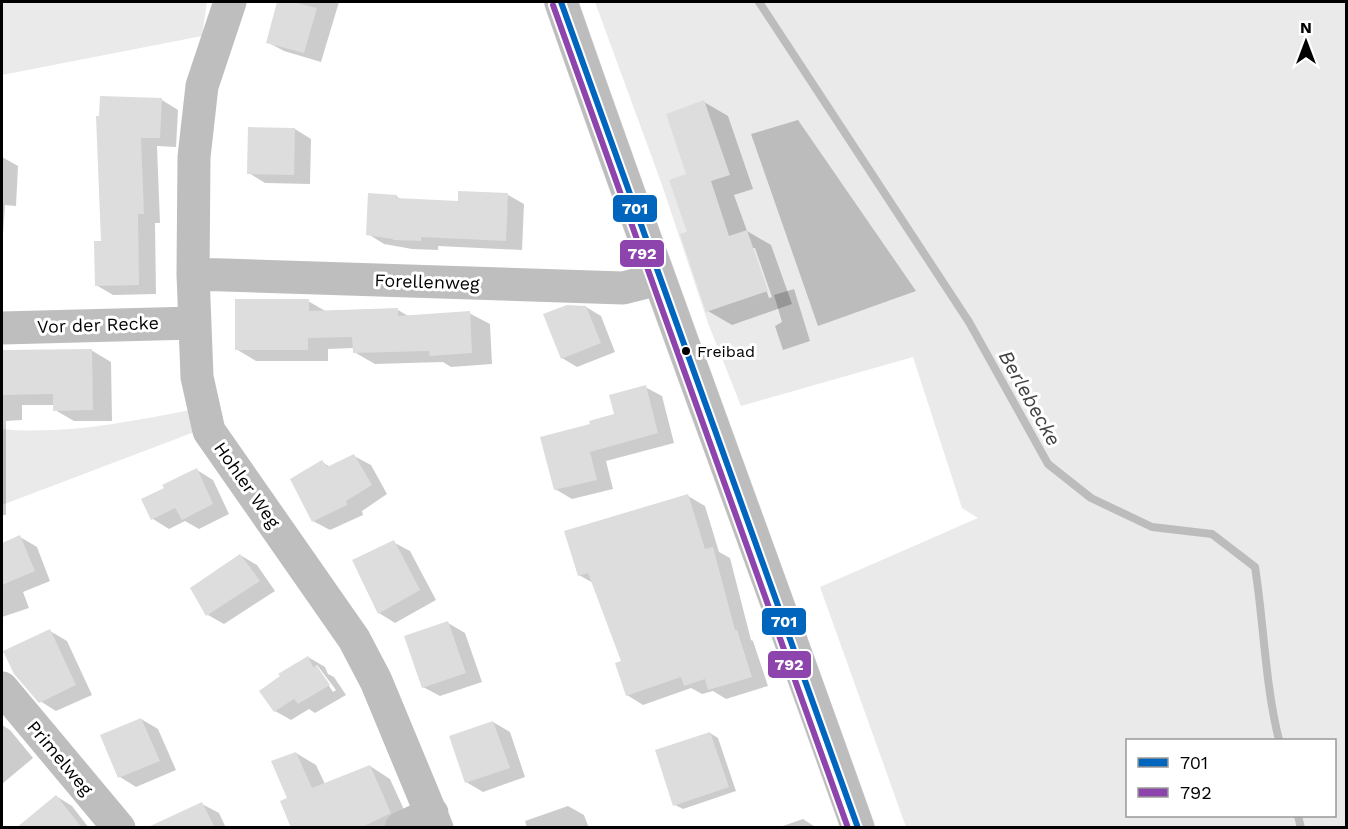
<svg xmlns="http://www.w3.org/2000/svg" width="1348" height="829" font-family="'Work Sans',sans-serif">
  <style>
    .green { fill: #eaeaea; fill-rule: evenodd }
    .water { fill: #bcbcbc }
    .shadow { fill: #0003; fill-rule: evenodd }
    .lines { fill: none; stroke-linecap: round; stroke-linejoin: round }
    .stream { stroke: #bcbcbc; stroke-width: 8 }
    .building { fill: #ddd }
    .major-casing { stroke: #dbdbdb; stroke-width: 34 }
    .minor { stroke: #bebebe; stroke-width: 33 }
    .major { stroke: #bdbdbd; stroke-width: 33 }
    .bus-1-casing { stroke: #fff; stroke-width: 10 }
    .bus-2-casing { stroke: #fff; stroke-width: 10 }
    .bus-1 { stroke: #0065bd; stroke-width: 6 }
    .bus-2 { stroke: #8e44ad; stroke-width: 6 }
    .bus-dot { fill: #000; stroke: #fff; stroke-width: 2 }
    .labels { text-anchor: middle; stroke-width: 6; stroke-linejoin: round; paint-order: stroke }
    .bus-label { font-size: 16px; fill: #000; stroke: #fff; text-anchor: start }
    .street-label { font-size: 18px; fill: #000; stroke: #fff }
    .water-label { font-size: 20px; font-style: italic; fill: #414141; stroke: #fff }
    .line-badge { stroke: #fff; stroke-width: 2 }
    .badge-label { font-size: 16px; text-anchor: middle; font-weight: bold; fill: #fff }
  </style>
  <rect width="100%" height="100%" fill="#fff"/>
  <!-- green -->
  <path class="green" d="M 2,2 L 207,2 L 202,36 L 2,75 Z
    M 595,2 L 1346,2 L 1346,827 L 906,827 L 820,587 L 978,518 L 962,508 L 913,357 L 741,406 L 708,323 L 662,185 ZM 1128,740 L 1334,740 L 1334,816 L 1128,816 Z
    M 190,410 L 197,431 L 2,505 L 2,429 C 65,435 128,422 190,410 Z"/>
  <!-- water -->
  <path class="water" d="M 798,120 L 916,291 L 818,326 L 751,134 Z
    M 794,289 L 810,341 L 783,350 L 775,326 L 782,322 L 774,295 Z"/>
  <!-- shadow -->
  <path class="shadow" d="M 279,2 L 339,2 L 321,62 L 284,51 L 267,42 Z
    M 162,100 L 178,110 L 176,147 L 157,146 L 160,223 L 155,223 L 156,294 L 113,295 L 96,285 L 102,243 L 100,117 Z
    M 704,102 L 728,116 L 753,189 L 734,195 L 747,231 L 771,245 L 792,304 L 732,325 L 708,311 L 689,232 ZM 752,248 L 755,248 L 772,297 L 769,298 Z
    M 295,129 L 311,139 L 310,184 L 265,183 L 249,173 Z
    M 2,157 L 18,166 L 16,206 L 5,205 L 2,248 Z
    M 508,195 L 524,204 L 522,250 L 438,246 L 438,250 L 412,249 L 384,244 L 368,234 L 396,196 L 402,200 L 459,203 Z
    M 308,301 L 327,312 L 398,310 L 410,317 L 469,313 L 490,324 L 492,364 L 451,367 L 443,362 L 375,364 L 354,352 L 354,348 L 328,349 L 328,361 L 256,361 L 236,349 Z
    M 586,307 L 601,316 L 615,352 L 577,367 L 562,358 Z
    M 2,349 L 6,352 L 91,350 L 111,362 L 112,421 L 74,421 L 55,410 L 55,405 L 22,405 L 22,420 L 6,421 L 6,515 L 2,515 Z
    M 645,387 L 662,396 L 674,443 L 606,461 L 613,489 L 572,499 L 555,489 L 592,425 L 616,415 Z
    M 354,456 L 371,465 L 387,494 L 362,511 L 363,515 L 330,530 L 313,521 L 322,462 L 330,467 Z
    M 197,470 L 213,480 L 229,514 L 199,529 L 185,521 L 169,529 L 153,519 L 143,499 L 167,489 Z
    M 688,496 L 705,506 L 719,552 L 730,558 L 751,640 L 753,641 L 768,686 L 726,699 L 713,691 L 702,694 L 691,688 L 643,705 L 627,695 L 623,662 L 593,583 L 579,575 Z
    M 20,537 L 37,547 L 50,581 L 23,592 L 29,608 L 2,617 L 2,545 Z
    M 393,542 L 410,551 L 436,600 L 395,623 L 379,613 Z
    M 240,555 L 257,565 L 275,591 L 224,624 L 208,615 Z
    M 448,623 L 465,633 L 482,682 L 440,696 L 423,687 Z
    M 50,631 L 67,641 L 92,695 L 56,711 L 40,701 Z
    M 308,657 L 325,667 L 328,674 L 334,677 L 346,695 L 315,713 L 309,709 L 291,720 L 275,711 ZM 317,665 L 336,690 L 333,692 L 316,666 Z
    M 141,719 L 158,729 L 176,770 L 136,787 L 120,777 Z
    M 493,722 L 510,732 L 525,777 L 483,792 L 466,782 Z
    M 2,725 L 10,730 L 33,758 L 2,784 Z
    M 710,733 L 718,738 L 736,791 L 683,809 L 675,805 Z
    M 296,753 L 316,765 L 325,784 L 370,766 L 390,779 L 411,825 L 408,828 L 293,828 L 289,799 Z
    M 56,796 L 72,806 L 89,828 L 37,828 Z
    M 202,804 L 219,813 L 226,828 L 170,828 Z
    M 568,806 L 584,815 L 589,828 L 527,828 L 525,821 Z
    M 803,819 L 817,828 L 777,828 Z"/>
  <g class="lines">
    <!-- stream -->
    <path class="stream" d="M 759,2 L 969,322 L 1048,464 L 1091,498 L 1152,527 L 1212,534 L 1255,567 C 1264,624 1265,684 1279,740
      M 1298,816 L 1301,828"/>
  </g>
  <!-- building -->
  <path class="building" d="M 277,2 L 293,2 L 317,8 L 304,53 L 266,43 Z
    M 100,96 L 162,98 L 160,138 L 141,138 L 144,214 L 138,214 L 139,285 L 95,286 L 94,241 L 101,241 L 96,116 L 99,116 Z
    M 704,100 L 730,175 L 711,181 L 729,236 L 747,230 L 768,291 L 706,312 L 680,234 L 687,232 L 669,180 L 686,174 L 666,114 Z
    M 248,127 L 295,128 L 294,175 L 247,174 Z
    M 458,191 L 508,193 L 506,241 L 421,237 L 421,241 L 393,240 L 393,239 L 366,235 L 368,193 L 397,195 L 396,198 L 458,201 Z
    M 235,299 L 309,299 L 309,311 L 398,308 L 398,316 L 470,311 L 472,353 L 430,356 L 429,351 L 353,353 L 352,337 L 308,338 L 308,350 L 235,350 Z
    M 567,305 L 586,306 L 601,343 L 561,359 L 543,314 Z
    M 92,349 L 93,410 L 53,411 L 53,394 L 2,395 L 2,350 Z
    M 646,385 L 658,433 L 590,452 L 597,480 L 554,490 L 540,437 L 590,424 L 589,421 L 614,414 L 609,395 Z
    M 354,454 L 372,485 L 346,501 L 347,505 L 312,522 L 290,479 L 322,460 L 327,467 Z
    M 197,468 L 213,504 L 182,520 L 175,508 L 151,520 L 141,499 L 164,488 L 162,485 Z
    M 688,494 L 705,549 L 713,547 L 735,630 L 737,630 L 752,677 L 708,690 L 705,679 L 684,686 L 681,677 L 626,696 L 615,663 L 621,661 L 588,573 L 578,576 L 564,531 Z
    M 20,535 L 35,571 L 2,585 L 2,543 Z
    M 394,540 L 420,590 L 378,614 L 352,560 Z
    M 240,554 L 260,581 L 206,616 L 190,588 Z
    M 448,621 L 466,673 L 422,688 L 404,636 Z
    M 50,629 L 76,685 L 39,703 L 14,674 L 3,651 Z
    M 308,656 L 313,667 L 317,666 L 330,685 L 298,704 L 294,699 L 274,712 L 259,691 L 280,676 L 278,674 Z
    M 141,718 L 160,761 L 118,778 L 100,735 Z
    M 493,721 L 510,768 L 465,783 L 449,736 Z
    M 710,732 L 729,787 L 673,806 L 655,750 Z
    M 296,752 L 312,788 L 370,765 L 391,813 L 360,828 L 291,828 L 280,801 L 287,798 L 271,761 Z
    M 56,795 L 82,828 L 16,828 Z
    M 202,802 L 215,828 L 146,828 Z"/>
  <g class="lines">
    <!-- major casing -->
    <g class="major-casing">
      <path id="major" d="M 561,2 C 657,278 760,552 858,828"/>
    </g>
    <!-- minor -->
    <path class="minor" d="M 230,2 L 202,86 L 194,157 L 193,274 L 197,377 L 209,431 L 354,639 L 376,681 L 437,828
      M 193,274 L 623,288 L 659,279
      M 2,328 L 194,323
      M 2,688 L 119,828
      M 401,828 L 432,813"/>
    <!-- major -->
    <use href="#major" class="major"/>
    <!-- bus-1 casing -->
    <g class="bus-1-casing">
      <path id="bus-1" d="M 561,2 L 858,828"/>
    </g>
    <!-- bus-2 casing -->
    <g class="bus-2-casing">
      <path id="bus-2" d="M 553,5 L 848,828"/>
    </g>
    <!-- bus-1 -->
    <use href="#bus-1" class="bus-1"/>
    <!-- bus-2 -->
    <use href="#bus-2" class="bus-2"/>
  </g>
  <!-- markers -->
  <circle class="bus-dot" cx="686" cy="351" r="5"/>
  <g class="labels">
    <!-- bus labels -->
    <g class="bus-label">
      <text x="697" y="357">Freibad</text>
    </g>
    <!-- street labels -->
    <g class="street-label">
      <text transform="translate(427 282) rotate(2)" y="6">Forellenweg</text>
      <text transform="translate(98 325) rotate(-2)" y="6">Vor der Recke</text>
      <text transform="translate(247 485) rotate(55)" y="6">Hohler Weg</text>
      <text transform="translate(60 758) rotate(50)" y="6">Primelweg</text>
    </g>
    <!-- water labels -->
    <g class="water-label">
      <text transform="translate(1030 398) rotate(61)" y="7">Berlebecke</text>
    </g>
  </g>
  <g class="line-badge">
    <rect x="612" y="194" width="46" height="29" rx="6" fill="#0065bd"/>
    <rect x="619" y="239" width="46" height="29" rx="6" fill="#8e44ad"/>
    <rect x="761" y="607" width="46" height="29" rx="6" fill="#0065bd"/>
    <rect x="767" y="650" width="45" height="29" rx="6" fill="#8e44ad"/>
  </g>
  <g class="badge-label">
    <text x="635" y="214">701</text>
    <text x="642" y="259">792</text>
    <text x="784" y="627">701</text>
    <text x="789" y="670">792</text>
  </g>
  <!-- border -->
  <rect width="1348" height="829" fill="none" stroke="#000000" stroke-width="6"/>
  <!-- legend -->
  <rect x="1126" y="739" width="210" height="78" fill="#ffffff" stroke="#999999" stroke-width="1.5"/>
  <rect x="1138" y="758" width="30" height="9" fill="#0065bd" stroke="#999999" stroke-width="1.5"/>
  <text x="1180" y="769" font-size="18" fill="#000000">701</text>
  <rect x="1138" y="788" width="30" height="9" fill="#8e44ad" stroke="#999999" stroke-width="1.5"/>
  <text x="1180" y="799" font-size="18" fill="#000000">792</text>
  <!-- north arrow -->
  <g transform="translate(1306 42)" stroke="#ffffff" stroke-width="4.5" paint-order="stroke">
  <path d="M0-4.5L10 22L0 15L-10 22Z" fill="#000000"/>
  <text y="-9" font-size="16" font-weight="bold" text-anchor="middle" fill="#000000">N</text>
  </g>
</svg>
